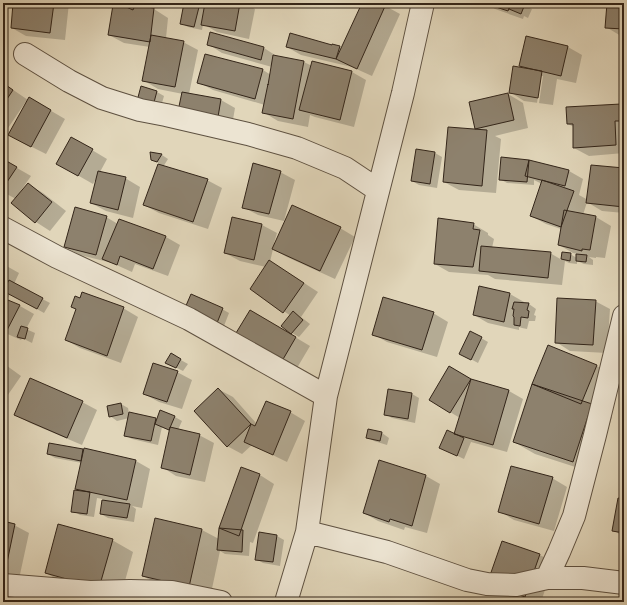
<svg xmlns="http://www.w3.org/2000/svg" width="627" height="605" font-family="'IM FELL Double Pica',serif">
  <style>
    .shadow { fill: #0003; fill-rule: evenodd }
    .building { fill: #8d816d; stroke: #332519 }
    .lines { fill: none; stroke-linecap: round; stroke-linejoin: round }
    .minor-casing { stroke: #5e5141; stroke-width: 24 }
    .minor { stroke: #ece4d2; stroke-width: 22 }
  </style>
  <rect width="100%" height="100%" fill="#e1d6ba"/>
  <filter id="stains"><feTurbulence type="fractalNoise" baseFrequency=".005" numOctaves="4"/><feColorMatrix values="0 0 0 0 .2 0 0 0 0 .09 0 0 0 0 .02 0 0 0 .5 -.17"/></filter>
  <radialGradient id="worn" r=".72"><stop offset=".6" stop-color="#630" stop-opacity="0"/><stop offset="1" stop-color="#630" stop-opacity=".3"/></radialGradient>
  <!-- shadow -->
  <path class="shadow" d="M 14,3 L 69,3 L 65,40 L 26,36 L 12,28 Z
    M 114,3 L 154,3 L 151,9 L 154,9 L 168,18 L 166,38 L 183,42 L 198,50 L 189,94 L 221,100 L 235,108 L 230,137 L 183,94 L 158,89 L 143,80 L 150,47 L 124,43 L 109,35 L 123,6 Z
    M 185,3 L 244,3 L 255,9 L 249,39 L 217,32 L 203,24 L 202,30 L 188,27 L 181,23 Z
    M 363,3 L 380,3 L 400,14 L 372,76 L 352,67 L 301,55 L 287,47 L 340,47 L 342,49 Z
    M 484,3 L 529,3 L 527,7 L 532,9 L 528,18 L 524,16 L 523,19 L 495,9 Z
    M 608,3 L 624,3 L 624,36 L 621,36 L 606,27 Z
    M 208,44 L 264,48 L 278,57 L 304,62 L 312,66 L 352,72 L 366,80 L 354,127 L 315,117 L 310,115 L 308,127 L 278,121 L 263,112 L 265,105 L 213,90 L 198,82 L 205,55 L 263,70 L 271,75 L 272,67 L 222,53 Z
    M 568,47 L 582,55 L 576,83 L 557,79 L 553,105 L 524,101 L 510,92 L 527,69 L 521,66 ZM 541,76 L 543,76 L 539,103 L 537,103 Z
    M 3,83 L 28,100 L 29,98 L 65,119 L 46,154 L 24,143 L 28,101 L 27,100 L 6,131 L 3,129 Z
    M 142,87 L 157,92 L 164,96 L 156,124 Z
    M 508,94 L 523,103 L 528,128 L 495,136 L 501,139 L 496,193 L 459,190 L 444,182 L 476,130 L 470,102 Z
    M 620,105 L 624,107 L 624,153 L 589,156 L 574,148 L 574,127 L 568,124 Z
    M 72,138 L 107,159 L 100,172 L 125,178 L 140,187 L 133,218 L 106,211 L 91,203 L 97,177 L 93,184 L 58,164 Z
    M 151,153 L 162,155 L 168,159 L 163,167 L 207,180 L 222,188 L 208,229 L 159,213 L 144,205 L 163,166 L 152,159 Z
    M 435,153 L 442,157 L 437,188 L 419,185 L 412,181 Z
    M 3,160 L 31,176 L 20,192 L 21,193 L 28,184 L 43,193 L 66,211 L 50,231 L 36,222 L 13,203 L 16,199 L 3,192 Z
    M 624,169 L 624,213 L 602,211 L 587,202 L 583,215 L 596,217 L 611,226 L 605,258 L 596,257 L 596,258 L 589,257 L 593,260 L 593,265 L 584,264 L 577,261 L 577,264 L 569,263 L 565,261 L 562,285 L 495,279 L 488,275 L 449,272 L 435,264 L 473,224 L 488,233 L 488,235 L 494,239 L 492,248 L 550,253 L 562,260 L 562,253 L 570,254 L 577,258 L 577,254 L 573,253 L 559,245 L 561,229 L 546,224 L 531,216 L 542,184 L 534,180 L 534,185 L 507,183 L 500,179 L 569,171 L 583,179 L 579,195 L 588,200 Z
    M 280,172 L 295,180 L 284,221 L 258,215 L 243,207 Z
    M 106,217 L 118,224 L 120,220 L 166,237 L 180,245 L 168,276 L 135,264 L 132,272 L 112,263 L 80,255 L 65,247 Z
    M 233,218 L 262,225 L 277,233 L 274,243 L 275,243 L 340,228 L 355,237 L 335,279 L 287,257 L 273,249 L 270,262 L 284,270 L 318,292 L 301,317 L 310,324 L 299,337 L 292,333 L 291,316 L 251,289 L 266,267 L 240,261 L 225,253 Z
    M 3,264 L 19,273 L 14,284 L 50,303 L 44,313 L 10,294 L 7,300 L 20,306 L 34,314 L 26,329 L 35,333 L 32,343 L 22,338 L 21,340 L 3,332 Z
    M 480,287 L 510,294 L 524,302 L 524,304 L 529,304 L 536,309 L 534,315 L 536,316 L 535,321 L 529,321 L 527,329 L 522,328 L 519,327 L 519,330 L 488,323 L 474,315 Z
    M 595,301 L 610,309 L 607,353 L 570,351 L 556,342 Z
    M 123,308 L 138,317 L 121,363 L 80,348 L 66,340 Z
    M 222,309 L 229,313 L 224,326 L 193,312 Z
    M 433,313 L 448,322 L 437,357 L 387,342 L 373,334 Z
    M 265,319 L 310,346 L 297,368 L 283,360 Z
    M 481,338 L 488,342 L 478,363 L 467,357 Z
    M 172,355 L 188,364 L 183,371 L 167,363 Z
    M 3,363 L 21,376 L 3,402 Z
    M 597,366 L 611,374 L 597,408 L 612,417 L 594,473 L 535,454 L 514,442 Z
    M 450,367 L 472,381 L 509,391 L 523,399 L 507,452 L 471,442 L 464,459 L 441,448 L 455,435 L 460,418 L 430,400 Z
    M 177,372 L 192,380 L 182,409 L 159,402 L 144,394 Z
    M 218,389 L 233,397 L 257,424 L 290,412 L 305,421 L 287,462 L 252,445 L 242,454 L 227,446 Z
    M 389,390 L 412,394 L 419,398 L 415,423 L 392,418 L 385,414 Z
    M 82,402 L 97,410 L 82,445 L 30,423 L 16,415 Z
    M 121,404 L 128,408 L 129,413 L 155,418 L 158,420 L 161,412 L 175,417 L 182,421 L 178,430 L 199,435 L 214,443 L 205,482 L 176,476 L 162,467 L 170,431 L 162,427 L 158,445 L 132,439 L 125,435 L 129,418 L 117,421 L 110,416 Z
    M 369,430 L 382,433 L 389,438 L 387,445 L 374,441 L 367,437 Z
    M 83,450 L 136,461 L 150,469 L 142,508 L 132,506 L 136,509 L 134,522 L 108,518 L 101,514 L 103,499 L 97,498 L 94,517 L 80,515 L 73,511 L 83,492 L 76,488 L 82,463 L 55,458 L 48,454 Z
    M 241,469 L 260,475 L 274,484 L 253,543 L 250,542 L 249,556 L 225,554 L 220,551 L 210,598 L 164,588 L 143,576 L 156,519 L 202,530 L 219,539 Z
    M 426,476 L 440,484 L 427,533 L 405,527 L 404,530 L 378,521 L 364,513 Z
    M 552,478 L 567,487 L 554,531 L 514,520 L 499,511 Z
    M 624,500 L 624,537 L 613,530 Z
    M 3,522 L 14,525 L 29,533 L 19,579 L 3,576 Z
    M 277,536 L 284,540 L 280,566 L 263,563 L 256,559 Z
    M 112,540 L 133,552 L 120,599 L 67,585 L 46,573 Z
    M 540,555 L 554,563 L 541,602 L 531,602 L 503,592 Z
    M 311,599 L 319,602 L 310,602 Z"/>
  <!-- building -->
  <path class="building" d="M 13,3 L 54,3 L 50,33 L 11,28 Z
    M 117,3 L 136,3 L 133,10 Z
    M 184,3 L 200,3 L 194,27 L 180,24 Z
    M 205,3 L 240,3 L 235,31 L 201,25 Z
    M 362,3 L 383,3 L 386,4 L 357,69 L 336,59 Z
    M 484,3 L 511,3 L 508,11 Z
    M 511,3 L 522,3 L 525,4 L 521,14 L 509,9 Z
    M 607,3 L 624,3 L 624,29 L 605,28 Z
    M 120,4 L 154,8 L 150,42 L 108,35 L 113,5 L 119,6 Z
    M 210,32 L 264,47 L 261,60 L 207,45 Z
    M 290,33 L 332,45 L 332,44 L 340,46 L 336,59 L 286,47 Z
    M 151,35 L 184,41 L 175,87 L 142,81 Z
    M 526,36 L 568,46 L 561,76 L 519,66 Z
    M 205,54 L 263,69 L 255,99 L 197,83 Z
    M 273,55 L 304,61 L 293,119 L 262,113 L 268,84 L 268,85 Z
    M 312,61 L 352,71 L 340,120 L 299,110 Z
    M 513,66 L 542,71 L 538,98 L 509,93 Z
    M 3,83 L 13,90 L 3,105 Z
    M 141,86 L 157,91 L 149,121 L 133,116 Z
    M 182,92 L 221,99 L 216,129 L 176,121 Z
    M 508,93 L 514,120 L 475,129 L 469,102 Z
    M 29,97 L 51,110 L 31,147 L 8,135 Z
    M 621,104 L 622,121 L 615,121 L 616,145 L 573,148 L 573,124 L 567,124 L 566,107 Z
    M 448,127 L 487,130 L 482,186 L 443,182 Z
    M 71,137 L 93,149 L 78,176 L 56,164 Z
    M 416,149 L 435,152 L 430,184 L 411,181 Z
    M 150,152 L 162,154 L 157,162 L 151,160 Z
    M 501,157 L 529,160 L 527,182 L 499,180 Z
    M 3,159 L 17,167 L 3,188 Z
    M 529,160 L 569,170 L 565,186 L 525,176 Z
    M 253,163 L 281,171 L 269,214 L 242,208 Z
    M 158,164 L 208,179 L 193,222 L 143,205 Z
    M 591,165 L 624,168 L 624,207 L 586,203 Z
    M 98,171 L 126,177 L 118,210 L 90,203 Z
    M 542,180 L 574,191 L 561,227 L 530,216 Z
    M 28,183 L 52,202 L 35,223 L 11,203 Z
    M 292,205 L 341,227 L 320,271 L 272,249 Z
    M 75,207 L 107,216 L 96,255 L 64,247 Z
    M 564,210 L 596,216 L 590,250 L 582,249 L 582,251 L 558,245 Z
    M 232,217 L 262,224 L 254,260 L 224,253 Z
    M 438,218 L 474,223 L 473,229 L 480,230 L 473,267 L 434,264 Z
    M 119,219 L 166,236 L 153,269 L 120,256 L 117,265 L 102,259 Z
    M 481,246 L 551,252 L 548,278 L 479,271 Z
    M 562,252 L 571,253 L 570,261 L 561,259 Z
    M 576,254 L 587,255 L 586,262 L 576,261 Z
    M 269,260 L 304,283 L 283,313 L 250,289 Z
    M 9,280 L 43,298 L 37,309 L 3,291 Z
    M 479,286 L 510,293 L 504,322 L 473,315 Z
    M 82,292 L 124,307 L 107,356 L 65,340 L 76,309 L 71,307 L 75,296 L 80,298 Z
    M 191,294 L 223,308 L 217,323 L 185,308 Z
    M 383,297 L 434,312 L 422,350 L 372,335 Z
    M 3,298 L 20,305 L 6,332 L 3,331 Z
    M 557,298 L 596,300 L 593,345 L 555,343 Z
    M 514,302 L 529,303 L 527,310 L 529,311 L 528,318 L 521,317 L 520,326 L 514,325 L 514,317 L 513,316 L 514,309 L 512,309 Z
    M 250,310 L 296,337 L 282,361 L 236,333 Z
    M 293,311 L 303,320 L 291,334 L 281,326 Z
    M 21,326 L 28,328 L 25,339 L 17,337 Z
    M 470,331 L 482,337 L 471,360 L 459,354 Z
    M 548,345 L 597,365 L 581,404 L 532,384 Z
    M 171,353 L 181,359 L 176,368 L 165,363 Z
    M 153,363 L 178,371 L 167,402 L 143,394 Z
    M 449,366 L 471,379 L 450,413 L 429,400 Z
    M 30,378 L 83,401 L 67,438 L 14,415 Z
    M 471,379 L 509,390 L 493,445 L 454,434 Z
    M 532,384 L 592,404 L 573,462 L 513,442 Z
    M 218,388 L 251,424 L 227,447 L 194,411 Z
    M 388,389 L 412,393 L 408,419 L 384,415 Z
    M 266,401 L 291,411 L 273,455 L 244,442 L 251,424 L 255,426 Z
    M 121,403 L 123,414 L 109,417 L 107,406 Z
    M 160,410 L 175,416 L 169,430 L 155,424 Z
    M 129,412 L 156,418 L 151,441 L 124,436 Z
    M 170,427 L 200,434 L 190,475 L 161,468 Z
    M 368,429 L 382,432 L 380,441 L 366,438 Z
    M 447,430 L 464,438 L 457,456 L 439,448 Z
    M 49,443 L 83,449 L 81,461 L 47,454 Z
    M 84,448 L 136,460 L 127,500 L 75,489 Z
    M 379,460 L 426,475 L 412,526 L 390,519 L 389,522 L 363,513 Z
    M 511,466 L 553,477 L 539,524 L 498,512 Z
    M 241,467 L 260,474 L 239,536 L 219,528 Z
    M 74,490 L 90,492 L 87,514 L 71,512 Z
    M 618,498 L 624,499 L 624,533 L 612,531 Z
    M 102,500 L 130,504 L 127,518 L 100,514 Z
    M 155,518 L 202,529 L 189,587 L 142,576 Z
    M 3,521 L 15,524 L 5,572 L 3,571 Z
    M 58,524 L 113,539 L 99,588 L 45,573 Z
    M 219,528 L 243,530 L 242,552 L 217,550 Z
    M 259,532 L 277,535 L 273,562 L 255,560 Z
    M 502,541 L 540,554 L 525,597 L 487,584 Z"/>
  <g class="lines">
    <!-- minor casing -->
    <g class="minor-casing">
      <path id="minor" d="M 25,54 L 69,81 L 102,98 L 140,110 L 166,115 L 248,134 L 297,148 L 345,168 L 378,190
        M 3,228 L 57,257 L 189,319 L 326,396
        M 307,532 L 387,552 L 467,580 L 487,584 L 516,585 L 547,578 L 559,552 L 574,516 L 595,435 L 624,316
        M 547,578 L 583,578 L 624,583
        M 3,585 L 90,592 L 130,591 L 172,592 L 221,602
        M 286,602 L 307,532 L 326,396 L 403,93 L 423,3"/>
    </g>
    <!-- minor -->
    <use href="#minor" class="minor"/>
  </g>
  <!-- margin -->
  <rect width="627" height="605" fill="none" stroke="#e1d6ba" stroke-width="16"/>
  <rect x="4" y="4" width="619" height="597" fill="none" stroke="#332519" stroke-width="2"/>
  <rect x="8" y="8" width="611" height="589" fill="none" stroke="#332519"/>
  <rect width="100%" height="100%" filter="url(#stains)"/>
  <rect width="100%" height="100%" fill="url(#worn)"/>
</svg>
